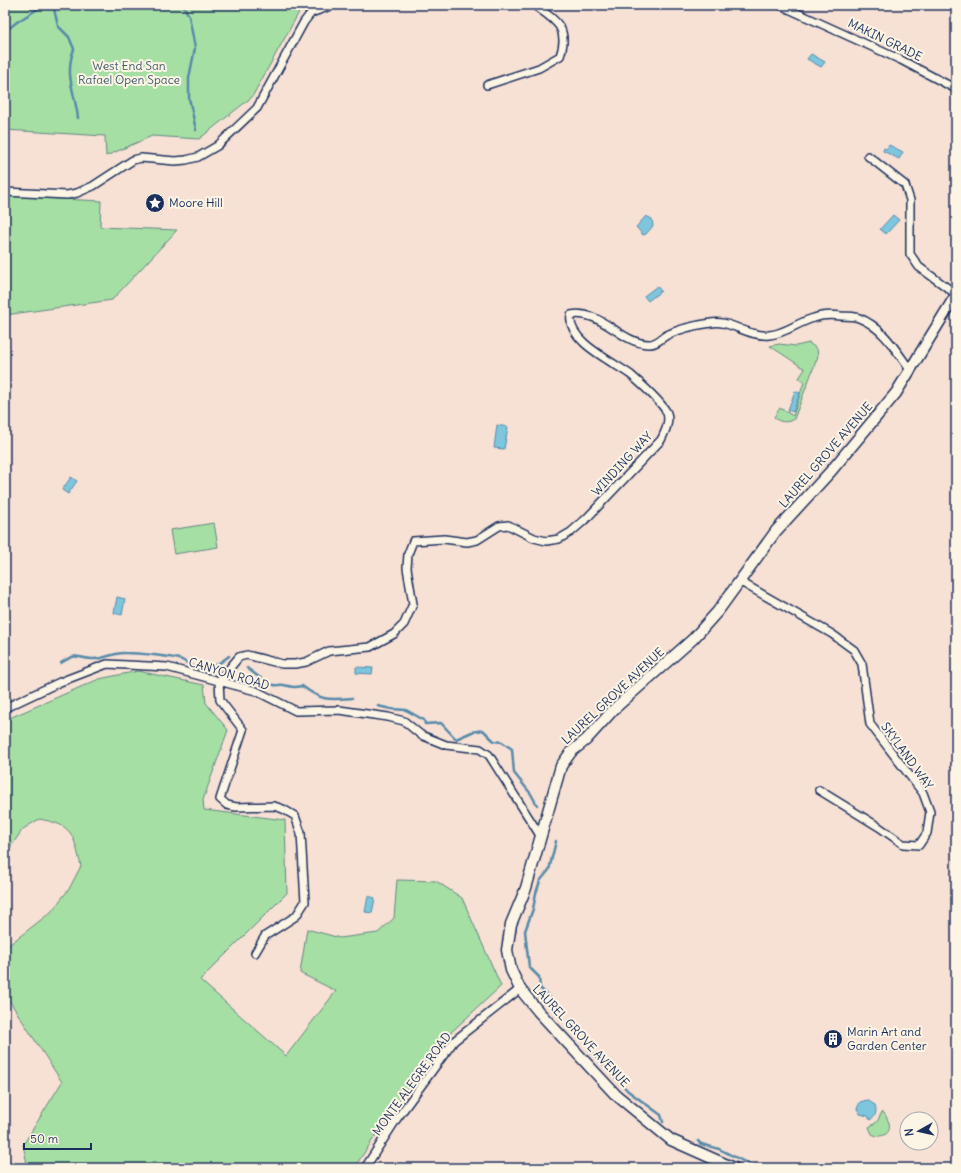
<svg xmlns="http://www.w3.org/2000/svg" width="961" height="1173" font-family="Delius,sans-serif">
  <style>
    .green { fill: #a6dfa4; stroke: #608781 }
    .water { fill: #7dc6de; stroke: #568aab }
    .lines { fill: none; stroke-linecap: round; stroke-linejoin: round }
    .stream { stroke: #568aab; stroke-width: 2.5 }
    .street-casing { stroke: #1b2f5e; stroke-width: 10 }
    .secondary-casing { stroke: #1b2f5e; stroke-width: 13 }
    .street { stroke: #fcf5e5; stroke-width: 7 }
    .secondary { stroke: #fcf5e5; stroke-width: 10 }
    .labels { text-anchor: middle; stroke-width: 4; stroke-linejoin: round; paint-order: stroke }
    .street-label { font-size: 12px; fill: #1b2f5e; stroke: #fcf5e5 }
    .park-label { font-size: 12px; fill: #3e5b70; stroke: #fcf5e5 }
    .poi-label { font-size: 12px; fill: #1b2f5e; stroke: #fcf5e5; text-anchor: start }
  </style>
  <rect width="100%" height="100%" fill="#f7e0d4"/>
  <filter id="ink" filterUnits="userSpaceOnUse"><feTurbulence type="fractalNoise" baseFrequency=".025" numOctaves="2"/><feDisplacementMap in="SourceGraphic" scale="8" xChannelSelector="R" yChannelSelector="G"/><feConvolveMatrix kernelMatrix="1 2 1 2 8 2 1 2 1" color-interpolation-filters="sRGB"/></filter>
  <g filter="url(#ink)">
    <!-- green -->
    <path class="green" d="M 5,5 L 303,5 L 252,97 L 199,139 L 152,136 L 106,156 L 105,136 L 5,130 Z
      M 5,196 L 101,201 L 100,227 L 177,230 L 112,300 L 5,315 Z
      M 809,343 L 817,349 L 818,356 L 794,419 C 788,423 779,423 774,417 L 780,408 L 793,416 L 804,382 L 799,378 L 805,369 L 770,346 L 779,344 L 796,346 Z
      M 214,523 L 218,547 L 174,554 L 170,530 Z
      M 138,671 L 204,685 L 206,703 L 228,730 L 203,800 L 204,810 L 285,820 L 287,893 L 200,980 L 286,1056 L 336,991 L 300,973 L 307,929 L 340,938 L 378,933 L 394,918 L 397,880 L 436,881 L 462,898 L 501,986 L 433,1049 L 354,1168 L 28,1168 L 23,1145 L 62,1082 L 5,994 L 5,948 L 51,912 L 69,889 L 81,866 C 73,834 74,825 39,819 L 23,829 L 5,855 L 5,720 L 99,679 Z
      M 882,1112 L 884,1113 C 886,1116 888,1120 889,1123 C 892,1134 881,1139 872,1134 L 869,1127 L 877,1122 Z"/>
    <!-- water -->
    <path class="water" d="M 811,54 L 825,62 L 821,67 L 807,59 Z
      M 889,145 L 903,152 L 899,159 L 883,151 L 884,148 L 887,149 Z
      M 893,215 L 899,220 L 886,234 L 880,229 Z
      M 646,216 L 652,219 L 653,226 L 646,234 L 643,235 L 636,227 Z
      M 657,286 L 661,291 L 648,301 L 644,296 Z
      M 795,391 L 800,393 L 793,412 L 788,410 Z
      M 497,425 L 508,427 L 504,449 L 494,448 Z
      M 71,477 L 77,481 L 68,494 L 62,490 Z
      M 117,597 L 125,599 L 122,615 L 114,613 Z
      M 356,667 L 373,668 L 372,674 L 356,673 Z
      M 368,896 L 375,898 L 372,913 L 365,912 Z
      M 867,1100 L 875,1105 C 877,1112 876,1116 870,1120 L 868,1116 L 860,1114 L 857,1109 L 860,1102 Z"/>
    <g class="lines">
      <!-- stream -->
      <path class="stream" d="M 53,5 L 58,26 L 69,37 L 74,49 C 64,75 75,92 78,118
        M 183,5 L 189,16 L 195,48 L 189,78 L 189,98 L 196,130
        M 5,45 L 7,30 L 17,22 L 44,5
        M 61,663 C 78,652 75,658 92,659 C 103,660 114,652 125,653 C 137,653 171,656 182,660 C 186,662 189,665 193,667 C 207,671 218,665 229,656
        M 247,668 C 254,673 266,684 274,685 C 277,686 280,684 284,685 C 293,687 293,688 302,686 C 322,701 328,700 352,698
        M 378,706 L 391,709 L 406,710 L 424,720 L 425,724 L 441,723 L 456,739 L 472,732 L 483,730 L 494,741 L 502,742 L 512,749 L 514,773 L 531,794 L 537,805
        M 555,1008 L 552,1000 L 540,988 L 539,977 L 529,967 L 525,931 L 533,909 L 536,893 L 540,881 L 549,870 L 556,841
        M 589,1049 L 628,1091 L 661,1115 L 663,1122
        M 698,1141 L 701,1144 L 719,1149 L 757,1168"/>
      <!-- street casing -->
      <g class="street-casing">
        <path id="street" d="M 780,5 L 901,60 L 956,89
          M 487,85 L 539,68 L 560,56 C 570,27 555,20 534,5
          M 868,156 L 905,185 L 910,200 L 910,254 L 919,267 L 956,294
          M 5,192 L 67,195 L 77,193 L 93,186 L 133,160 L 141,158 L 175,161 L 186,160 L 198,157 L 217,146 L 257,108 L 304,22 L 311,13 L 333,5
          M 739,581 L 832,634 L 854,650 L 862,664 L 870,724 L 923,793 L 930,812 L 927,833 L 919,845 L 903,844 L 879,827 L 819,790
          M 5,708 L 60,682 L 107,664 L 167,667 L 256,691 L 296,711 L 339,710 L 388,717 L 404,721 L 421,735 L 446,745 L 480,749 L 489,755 L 541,837
          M 255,953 L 265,936 L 296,916 L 305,902 L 301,833 L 295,816 L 283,809 L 274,806 L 236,807 L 227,805 L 220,799 L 243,730 L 220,700 L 219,681 L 239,657 L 247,655 L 282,664 L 295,664 L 306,662 L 329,651 L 370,647 L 394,634 L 404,624 L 413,604 L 407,568 L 408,554 L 413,541 L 444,539 L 467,542 L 477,540 L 499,526 L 508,525 L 534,538 L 546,541 L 559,539 L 571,532 L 587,518 L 661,440 C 665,432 670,422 667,413 C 662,402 640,383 631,375 C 614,362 566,341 571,315 C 601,309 620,343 648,344 C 656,345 661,338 667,335 C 679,329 697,325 711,323 C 729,319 747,337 769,335 C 785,334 798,322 814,318 C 822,315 833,315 841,316 C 847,316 854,316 859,318 C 883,327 897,352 911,371
          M 365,1168 L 396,1120 L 454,1041 L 520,989"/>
      </g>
      <!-- secondary casing -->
      <g class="secondary-casing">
        <path id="secondary" d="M 734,1168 L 671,1140 L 615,1094 L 538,1011 L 520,989 L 511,970 L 507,950 L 511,924 L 526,888 L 561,766 L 571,752 L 586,740 L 615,708 L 693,639 L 718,611 L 776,531 L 831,471 L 896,393 L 956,295"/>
      </g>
      <!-- street -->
      <use href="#street" class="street"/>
      <!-- secondary -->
      <use href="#secondary" class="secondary"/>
    </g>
  </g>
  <!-- icons -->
  <defs>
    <g id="sight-disc" transform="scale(1)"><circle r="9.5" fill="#1b2f5e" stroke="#fcf5e5"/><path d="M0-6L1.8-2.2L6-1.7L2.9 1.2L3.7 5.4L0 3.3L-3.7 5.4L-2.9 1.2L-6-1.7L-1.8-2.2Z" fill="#fff"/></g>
    <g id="building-disc" transform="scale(1)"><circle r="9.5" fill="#1b2f5e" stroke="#fcf5e5"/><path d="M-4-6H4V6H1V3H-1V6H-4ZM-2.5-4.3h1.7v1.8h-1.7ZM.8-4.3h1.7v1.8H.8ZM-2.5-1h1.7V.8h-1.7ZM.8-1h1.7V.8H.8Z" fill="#fff"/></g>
  </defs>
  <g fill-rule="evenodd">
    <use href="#sight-disc" x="155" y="203"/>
    <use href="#building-disc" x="833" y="1039"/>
  </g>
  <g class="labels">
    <!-- street labels -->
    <g class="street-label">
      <text transform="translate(885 40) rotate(26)" y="4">MAKIN GRADE</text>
      <text transform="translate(826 455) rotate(-49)" y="4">LAUREL GROVE AVENUE</text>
      <text transform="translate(622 464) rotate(-47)" y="4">WINDING WAY</text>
      <text transform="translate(229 674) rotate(17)" y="4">CANYON ROAD</text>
      <text transform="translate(613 696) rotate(-43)" y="4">LAUREL GROVE AVENUE</text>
      <text transform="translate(907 756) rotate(54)" y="4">SKYLAND WAY</text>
      <text transform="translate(581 1036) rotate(47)" y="4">LAUREL GROVE AVENUE</text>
      <text transform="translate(412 1084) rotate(-54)" y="4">MONTE ALEGRE ROAD</text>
    </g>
    <!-- park labels -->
    <g class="park-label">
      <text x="129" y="70">West End San<tspan x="129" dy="14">Rafael Open Space</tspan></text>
    </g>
    <!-- poi labels -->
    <g class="poi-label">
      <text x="169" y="207">Moore Hill</text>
      <text x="847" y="1036">Marin Art and<tspan x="847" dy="14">Garden Center</tspan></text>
    </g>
  </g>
  <!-- margin -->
  <rect width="961" height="1173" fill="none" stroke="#fcf5e5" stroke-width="20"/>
  <rect x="10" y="10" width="941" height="1153" fill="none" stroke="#1b2f5e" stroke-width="1.5" filter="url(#ink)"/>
  <!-- north arrow -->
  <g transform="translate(919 1131) rotate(262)"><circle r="19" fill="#fcf5e5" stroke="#a2a6af"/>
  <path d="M0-3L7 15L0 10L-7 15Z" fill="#1b2f5e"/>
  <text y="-6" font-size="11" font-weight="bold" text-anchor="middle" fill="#1b2f5e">N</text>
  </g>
  <!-- scale -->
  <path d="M24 1143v6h67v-6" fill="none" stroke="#1b2f5e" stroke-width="2"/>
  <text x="30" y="1143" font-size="12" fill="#1b2f5e" stroke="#fcf5e5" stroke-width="3" paint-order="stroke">50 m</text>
</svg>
